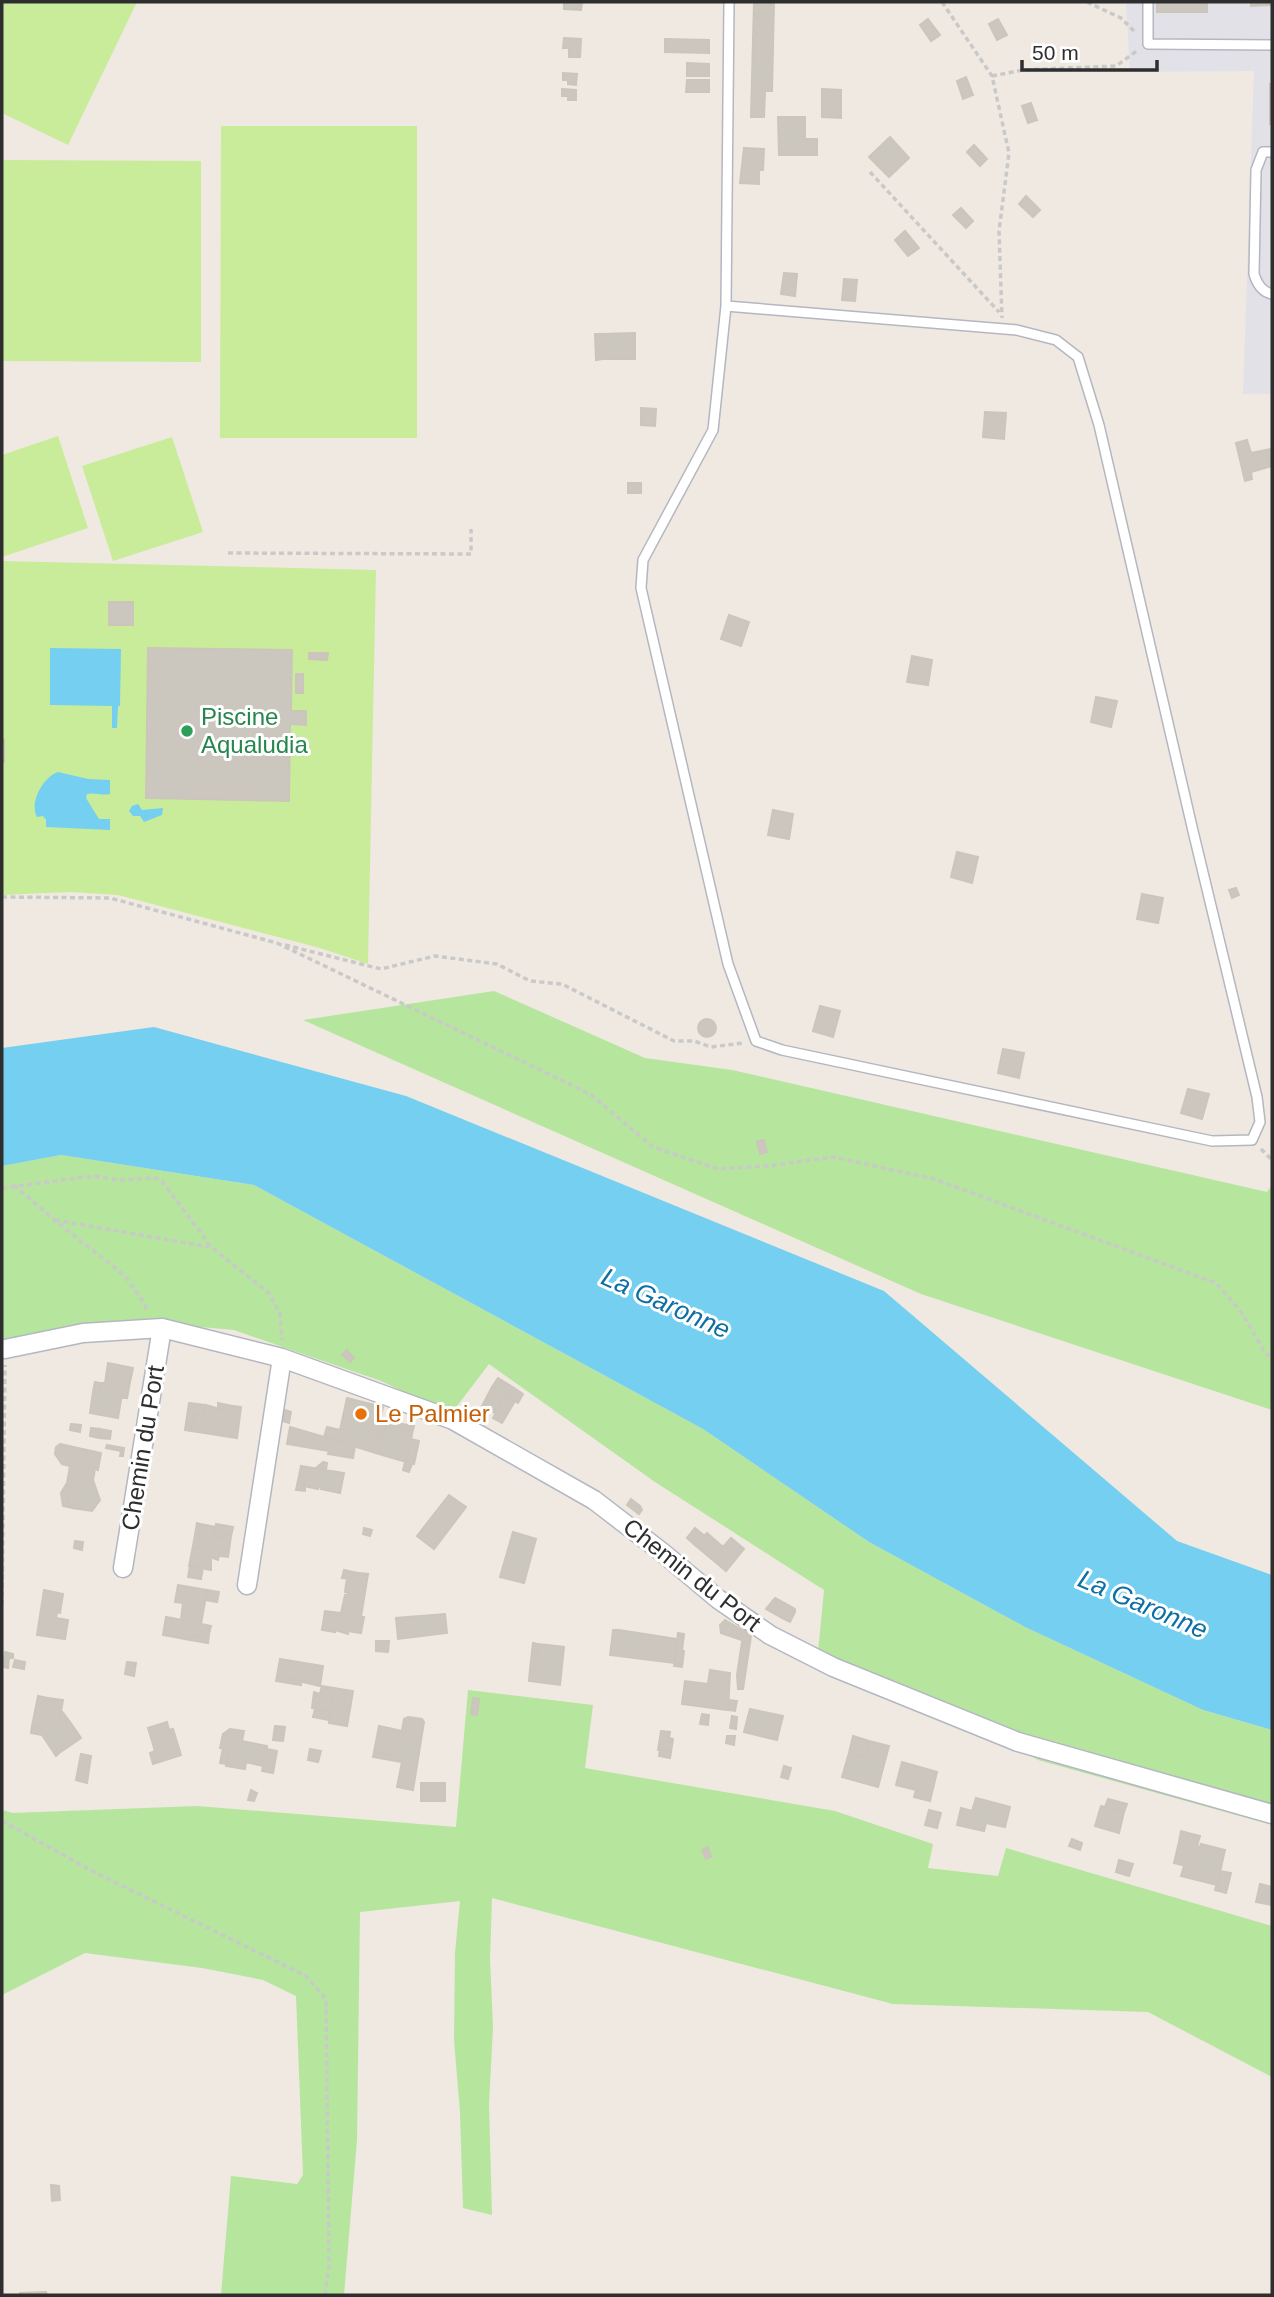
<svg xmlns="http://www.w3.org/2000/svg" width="1274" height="2297" font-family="Arial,sans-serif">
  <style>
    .industrial { fill: #e3e1e8 }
    .green { fill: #b6e59e }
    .pitch { fill: #c9ec9a }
    .water { fill: #75cff0 }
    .building { fill: #cbc7bf; stroke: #cbc5ba; stroke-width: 2 }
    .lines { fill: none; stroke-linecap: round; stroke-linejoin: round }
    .service-casing { stroke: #b4b7c1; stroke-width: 12 }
    .minor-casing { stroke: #b4b7c1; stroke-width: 21 }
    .path { stroke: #c9c9c9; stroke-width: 3.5; stroke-dasharray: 5 3.5; stroke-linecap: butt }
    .service { stroke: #fff; stroke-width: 9 }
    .minor { stroke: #fff; stroke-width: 18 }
    .leisure-dot { fill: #2e9e5b; stroke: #fff; stroke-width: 2.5 }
    .food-dot { fill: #e8710a; stroke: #fff; stroke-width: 2.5 }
    .labels { text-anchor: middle; stroke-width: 6; stroke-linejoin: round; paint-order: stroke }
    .leisure-label { font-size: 24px; fill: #27864d; stroke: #fff; text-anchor: start }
    .food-label { font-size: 24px; fill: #c56008; stroke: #fff; text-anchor: start }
    .street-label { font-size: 24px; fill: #2e2e2e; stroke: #fff }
    .water-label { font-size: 26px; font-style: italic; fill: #0d6fa3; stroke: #fff }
  </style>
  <rect width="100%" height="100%" fill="#efe9e1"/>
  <!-- industrial -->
  <path class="industrial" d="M 1126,2 L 1272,2 L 1272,394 L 1243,394 L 1254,71 L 1130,72 Z"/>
  <!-- green -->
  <path class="green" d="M 494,991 L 645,1058 L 732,1070 L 1267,1192 L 1272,1185 L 1272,1410 L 921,1294 L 303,1020 Z
    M 61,1155 L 254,1185 L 703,1429 L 869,1542 L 1025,1627 L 1203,1710 L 1272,1730 L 1272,1825 L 1038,1760 L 926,1698 L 818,1652 L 824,1590 L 655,1482 L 489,1364 L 451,1414 L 381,1381 L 234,1330 L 134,1321 L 2,1345 L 2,1166 Z
    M 468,1690 L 593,1705 L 585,1768 L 835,1811 L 933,1844 L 928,1868 L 998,1876 L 1006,1848 L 1272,1926 L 1272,2077 L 1148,2012 L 893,2004 L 492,1898 L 490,1959 L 493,2027 L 489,2105 L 492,2215 L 463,2208 L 460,2112 L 454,2040 L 455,1953 L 460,1901 L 360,1912 L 357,2140 L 344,2295 L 221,2295 L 231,2176 L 297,2184 L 303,2175 L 296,1996 L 263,1980 L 202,1968 L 85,1953 L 2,1995 L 2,1810 L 13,1813 L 197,1806 L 456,1827 Z"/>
  <!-- pitch -->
  <path class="pitch" d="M 2,2 L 137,2 L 68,145 L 2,113 Z
    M 221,126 L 417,126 L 417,438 L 220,438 Z
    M 2,160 L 201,161 L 201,362 L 2,361 Z
    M 58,436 L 88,528 L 2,557 L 2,455 Z
    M 172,437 L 203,532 L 113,561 L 82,466 Z
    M 2,561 L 376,570 L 368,964 L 320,948 L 118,895 L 70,892 L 2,895 Z"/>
  <!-- water -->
  <path class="water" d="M 50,648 L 121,649 L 120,706 L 118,706 L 117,728 L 112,728 L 112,706 L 50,705 Z
    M 58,772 L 88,779 L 110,780 L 110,794 C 102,796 95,792 87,794 L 86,798 L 99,819 L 110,819 L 110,830 L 46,827 L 46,820 L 43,816 L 37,817 C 29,803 43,777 58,772 Z
    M 138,804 L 142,810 L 163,808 L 162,815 L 144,822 L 140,816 L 133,816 L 129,811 L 132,806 Z
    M 154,1027 L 406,1096 L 884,1291 L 1177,1541 L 1272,1575 L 1272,1730 L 1203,1710 L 1025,1627 L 869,1542 L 703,1429 L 254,1185 L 61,1155 L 2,1166 L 2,1048 Z"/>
  <!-- building -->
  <path class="building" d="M 564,2 L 582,2 L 581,10 L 564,9 Z
    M 754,2 L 774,2 L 772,91 L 765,91 L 764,117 L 751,117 Z
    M 1157,2 L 1207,2 L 1207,12 L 1157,12 Z
    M 1251,2 L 1272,2 L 1272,5 L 1251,6 Z
    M 928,19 L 940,35 L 931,41 L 920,25 Z
    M 998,19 L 1007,35 L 997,40 L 989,24 Z
    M 564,38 L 581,39 L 580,57 L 569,57 L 569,48 L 563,48 Z
    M 665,39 L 709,40 L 709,53 L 665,52 Z
    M 687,63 L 709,64 L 709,76 L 687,76 Z
    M 563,73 L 577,74 L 576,85 L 568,84 L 568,80 L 563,80 Z
    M 966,77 L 973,95 L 963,99 L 957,81 Z
    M 687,80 L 709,80 L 709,92 L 686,92 Z
    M 1270,84 L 1272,84 L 1272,124 L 1270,124 Z
    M 562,89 L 576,90 L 576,100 L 568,100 L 568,96 L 562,96 Z
    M 822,89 L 841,90 L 841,118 L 822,117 Z
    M 1031,103 L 1037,120 L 1028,123 L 1022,106 Z
    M 778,117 L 805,117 L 805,139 L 817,139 L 817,155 L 779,155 Z
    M 890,137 L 909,158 L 889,177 L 869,157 Z
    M 974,145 L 987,159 L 980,166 L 967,152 Z
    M 744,148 L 764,149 L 763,170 L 759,170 L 759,184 L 740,183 Z
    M 1026,196 L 1040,210 L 1033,217 L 1019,204 Z
    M 961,208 L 973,221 L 966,228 L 953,215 Z
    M 905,231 L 919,248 L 908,256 L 895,240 Z
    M 784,273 L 797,274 L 795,296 L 781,294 Z
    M 844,279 L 857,280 L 855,301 L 842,300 Z
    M 635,333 L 635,359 L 603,359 L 603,334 Z
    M 595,334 L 603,334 L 603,359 L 596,360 Z
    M 641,408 L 656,409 L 655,426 L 641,425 Z
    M 985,412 L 1006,413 L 1004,439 L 983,437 Z
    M 1247,440 L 1251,453 L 1271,449 L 1272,466 L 1251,472 L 1252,479 L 1245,481 L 1236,443 Z
    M 628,483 L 641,483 L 641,493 L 628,493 Z
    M 109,602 L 133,602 L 133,625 L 109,625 Z
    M 729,615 L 749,622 L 741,646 L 721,639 Z
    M 148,648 L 292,650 L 291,711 L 306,711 L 306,725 L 290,724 L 289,801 L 146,798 Z
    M 309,653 L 328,653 L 327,660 L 309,659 Z
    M 912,656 L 932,660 L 928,685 L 907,682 Z
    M 296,674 L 303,674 L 303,693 L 296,693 Z
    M 1096,697 L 1117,701 L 1111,727 L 1091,722 Z
    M 2,740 L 4,740 L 4,762 L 2,762 Z
    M 773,810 L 793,814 L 789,839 L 768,835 Z
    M 957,852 L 978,857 L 972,883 L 951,877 Z
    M 1236,888 L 1239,895 L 1232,898 L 1229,890 Z
    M 1142,894 L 1163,898 L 1158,923 L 1137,919 Z
    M 820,1006 L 840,1011 L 833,1037 L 813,1031 Z
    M698 1028a9 9 0 1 1 18 0a9 9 0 1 1-18 0Z
    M 1003,1049 L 1024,1053 L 1019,1078 L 998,1073 Z
    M 1188,1089 L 1209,1094 L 1202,1119 L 1181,1113 Z
    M 764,1140 L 767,1152 L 760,1154 L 757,1141 Z
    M 347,1350 L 354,1358 L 350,1362 L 342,1355 Z
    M 108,1363 L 133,1368 L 130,1382 L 124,1381 L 118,1418 L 90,1413 L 93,1392 L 99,1393 L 100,1383 L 105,1383 Z
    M 498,1378 L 511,1386 L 506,1395 L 492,1387 Z
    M 124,1381 L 130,1382 L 127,1398 L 121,1397 Z
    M 95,1382 L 100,1383 L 99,1393 L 93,1392 Z
    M 511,1386 L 523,1394 L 518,1403 L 505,1396 Z
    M 492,1387 L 506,1395 L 495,1413 L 482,1406 Z
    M 505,1396 L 515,1401 L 502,1423 L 493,1418 Z
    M 347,1398 L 383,1407 L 377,1435 L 383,1437 L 379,1454 L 324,1437 L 327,1427 L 340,1430 Z
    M 189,1403 L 206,1405 L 204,1415 L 194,1413 L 191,1431 L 185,1430 Z
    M 218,1403 L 228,1405 L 226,1411 L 218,1410 Z
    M 206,1405 L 226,1411 L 228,1405 L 241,1407 L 237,1438 L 191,1431 L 194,1413 L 204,1415 Z
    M 285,1410 L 291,1412 L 289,1423 L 283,1421 Z
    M 386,1420 L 396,1423 L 395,1426 L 413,1430 L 406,1462 L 379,1454 Z
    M 380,1423 L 386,1424 L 383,1437 L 377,1435 Z
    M 396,1423 L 414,1426 L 413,1430 L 395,1426 Z
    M 71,1424 L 81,1425 L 80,1432 L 70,1430 Z
    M 290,1427 L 355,1446 L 353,1458 L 328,1454 L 329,1451 L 287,1444 Z
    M 91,1428 L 100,1429 L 99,1438 L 90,1436 Z
    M 100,1429 L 111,1431 L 110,1439 L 99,1438 Z
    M 411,1439 L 419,1441 L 414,1464 L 406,1462 Z
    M 60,1444 L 87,1450 L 85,1467 L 95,1469 L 93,1480 L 100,1500 L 92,1511 L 72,1508 L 68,1502 L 70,1488 L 67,1483 L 70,1466 L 62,1464 L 55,1454 L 56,1447 Z
    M 107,1445 L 124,1448 L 123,1456 L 120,1456 L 121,1451 L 106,1448 Z
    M 87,1450 L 101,1453 L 98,1470 L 85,1467 Z
    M 323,1462 L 327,1463 L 326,1470 L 316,1468 Z
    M 405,1462 L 412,1464 L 409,1472 L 403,1470 Z
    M 301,1466 L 344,1473 L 340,1493 L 321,1489 L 322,1487 L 319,1486 L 318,1489 L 304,1486 L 305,1477 L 299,1476 Z
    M 299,1476 L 305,1477 L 305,1491 L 296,1490 Z
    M 67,1483 L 70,1488 L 68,1502 L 72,1508 L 63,1506 L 61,1493 Z
    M 449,1495 L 466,1507 L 434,1549 L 417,1536 Z
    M 631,1499 L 640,1506 L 642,1510 L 639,1514 L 627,1505 Z
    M 197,1523 L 200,1524 L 198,1535 L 201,1535 L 199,1548 L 193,1546 Z
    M 200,1524 L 216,1527 L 214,1536 L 222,1538 L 223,1534 L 231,1536 L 228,1557 L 219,1556 L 220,1551 L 211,1550 L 211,1570 L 189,1566 L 193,1546 L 199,1548 L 201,1535 L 198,1535 Z
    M 216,1524 L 233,1527 L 231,1536 L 223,1534 L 222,1538 L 214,1536 Z
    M 364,1528 L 372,1530 L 370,1536 L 363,1534 Z
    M 695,1528 L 705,1536 L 696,1546 L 687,1538 Z
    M 513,1532 L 536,1539 L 524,1583 L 500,1577 Z
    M 707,1533 L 723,1547 L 731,1538 L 744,1549 L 726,1571 L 696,1546 Z
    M 75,1541 L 83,1542 L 82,1550 L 74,1548 Z
    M 211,1550 L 220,1551 L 218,1560 L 210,1557 Z
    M 190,1566 L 203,1568 L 201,1579 L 188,1577 Z
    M 344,1570 L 358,1573 L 357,1579 L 342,1578 Z
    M 358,1573 L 368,1574 L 361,1617 L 364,1617 L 361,1633 L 348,1631 L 348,1634 L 335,1630 L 335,1632 L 322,1630 L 325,1611 L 341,1613 L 345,1595 L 347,1595 L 348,1592 L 345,1592 L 347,1577 L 357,1579 Z
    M 178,1585 L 207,1590 L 201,1624 L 211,1626 L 209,1634 L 200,1632 L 199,1637 L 191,1635 L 190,1640 L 169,1636 L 172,1618 L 181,1620 L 183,1603 L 175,1602 Z
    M 44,1590 L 63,1594 L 60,1613 L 57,1612 L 56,1618 L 68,1620 L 65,1639 L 37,1635 Z
    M 207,1590 L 219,1592 L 217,1602 L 205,1600 Z
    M 775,1598 L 790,1606 L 782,1618 L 766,1609 Z
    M 790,1606 L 795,1609 L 795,1612 L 790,1622 L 782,1618 Z
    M 445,1614 L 447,1633 L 398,1639 L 396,1618 Z
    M 166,1617 L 172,1618 L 169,1636 L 163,1635 Z
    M 725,1620 L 751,1635 L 750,1643 L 721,1633 L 720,1625 Z
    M 613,1630 L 619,1630 L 618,1641 L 612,1640 Z
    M 619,1630 L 677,1639 L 674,1663 L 610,1655 L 612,1640 L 618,1641 Z
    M 200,1632 L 209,1634 L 208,1643 L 190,1640 L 191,1635 L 199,1637 Z
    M 678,1633 L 684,1634 L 682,1651 L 676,1650 Z
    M 376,1641 L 389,1641 L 388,1652 L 376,1651 Z
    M 742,1642 L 750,1643 L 743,1689 L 738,1689 L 737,1675 Z
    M 533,1643 L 538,1644 L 535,1669 L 530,1669 Z
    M 538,1644 L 564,1647 L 560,1685 L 529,1681 L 530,1669 L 535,1669 Z
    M 676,1650 L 684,1651 L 682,1667 L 674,1666 Z
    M 5,1652 L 13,1654 L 13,1658 L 9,1658 L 8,1668 L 3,1667 Z
    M 280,1659 L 323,1666 L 320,1686 L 277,1676 Z
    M 15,1660 L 25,1662 L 24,1669 L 13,1667 Z
    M 127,1662 L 136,1663 L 134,1676 L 125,1674 Z
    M 710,1670 L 730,1673 L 728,1710 L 682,1704 L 685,1681 L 708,1684 Z
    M 277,1676 L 302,1680 L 301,1685 L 276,1681 Z
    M 322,1686 L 334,1688 L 330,1711 L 312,1708 L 314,1692 L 320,1694 Z
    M 334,1688 L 346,1690 L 343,1708 L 350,1709 L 347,1726 L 329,1723 Z
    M 346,1690 L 353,1691 L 350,1709 L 343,1708 Z
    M 38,1696 L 48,1698 L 36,1706 Z
    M 48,1698 L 63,1700 L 60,1717 L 63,1721 L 70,1722 L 81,1738 L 59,1753 L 43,1728 L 32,1726 L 36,1706 Z
    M 473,1698 L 479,1699 L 477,1715 L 471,1714 Z
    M 729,1700 L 737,1701 L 735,1711 L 728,1710 Z
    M 315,1709 L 330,1711 L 329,1720 L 313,1717 Z
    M 750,1709 L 783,1716 L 777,1740 L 744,1732 Z
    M 61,1710 L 70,1722 L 63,1721 L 60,1717 Z
    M 702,1714 L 709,1715 L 708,1725 L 700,1724 Z
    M 732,1716 L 737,1717 L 736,1729 L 730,1728 Z
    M 408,1717 L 422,1719 L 424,1722 L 413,1790 L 397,1787 L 403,1757 L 374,1752 L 379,1726 L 402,1731 L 404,1719 Z
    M 167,1722 L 169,1730 L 173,1729 L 181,1755 L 153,1764 L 150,1753 L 155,1751 L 148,1728 Z
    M 32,1726 L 43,1728 L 59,1753 L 56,1756 L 42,1735 L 31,1733 Z
    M 275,1726 L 285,1727 L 283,1741 L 273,1740 Z
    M 230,1729 L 244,1731 L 242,1741 L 267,1746 L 267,1749 L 277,1751 L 273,1773 L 262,1771 L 263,1766 L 246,1762 L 245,1769 L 226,1766 L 229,1750 L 220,1748 L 223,1734 Z
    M 661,1731 L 670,1732 L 669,1738 L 673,1739 L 671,1752 L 658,1750 Z
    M 727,1736 L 735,1736 L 734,1745 L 726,1743 Z
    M 853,1736 L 869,1741 L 865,1757 L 849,1753 Z
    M 869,1741 L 889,1746 L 878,1787 L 842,1777 L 849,1753 L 865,1757 Z
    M 223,1748 L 229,1750 L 227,1764 L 220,1763 Z
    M 310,1749 L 321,1751 L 318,1762 L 308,1760 Z
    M 660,1750 L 671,1752 L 670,1758 L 659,1756 Z
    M 374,1752 L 403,1757 L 402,1762 L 373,1757 Z
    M 81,1754 L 91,1756 L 87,1783 L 76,1780 Z
    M 902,1762 L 937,1772 L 930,1801 L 914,1797 L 916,1790 L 896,1785 Z
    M 784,1766 L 791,1768 L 788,1779 L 781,1777 Z
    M 421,1783 L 445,1783 L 445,1801 L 421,1801 Z
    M 251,1790 L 257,1793 L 254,1801 L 248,1800 Z
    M 976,1798 L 1010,1807 L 1005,1827 L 986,1823 L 984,1831 L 957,1825 L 961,1808 L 972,1811 Z
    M 1108,1799 L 1127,1804 L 1124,1812 L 1105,1807 Z
    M 1101,1806 L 1124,1812 L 1119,1833 L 1095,1826 Z
    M 929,1810 L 941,1813 L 937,1828 L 925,1825 Z
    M 1181,1831 L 1188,1833 L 1185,1843 L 1179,1842 Z
    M 1188,1833 L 1200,1836 L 1197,1846 L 1200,1847 L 1201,1844 L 1225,1850 L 1217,1885 L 1193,1879 L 1195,1868 L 1174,1863 L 1179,1842 L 1185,1843 Z
    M 1072,1839 L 1082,1843 L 1080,1850 L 1069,1846 Z
    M 708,1847 L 711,1857 L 706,1859 L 702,1850 Z
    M 1119,1860 L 1133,1864 L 1129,1876 L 1116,1872 Z
    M 1184,1866 L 1195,1868 L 1193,1879 L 1181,1876 Z
    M 1220,1871 L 1231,1873 L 1226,1893 L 1215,1890 Z
    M 1260,1884 L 1272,1887 L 1272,1905 L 1256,1902 Z
    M 51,2185 L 59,2186 L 60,2200 L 52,2201 Z
    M 46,2292 L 47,2295 L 20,2295 L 20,2293 Z"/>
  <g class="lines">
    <!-- service casing -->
    <g class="service-casing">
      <path id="service" d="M 1148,2 L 1148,44 L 1272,45
        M 1272,152 L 1263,152 L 1256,170 L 1254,274 C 1257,284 1262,292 1272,294
        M 726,306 L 1017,330 L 1056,340 L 1078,357 L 1099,425 L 1193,831 L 1257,1097 L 1260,1122 L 1252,1140 L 1212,1141 L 782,1050 L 756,1041 L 728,964 L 641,588 L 643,560 L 713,430 L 726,306 L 729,2"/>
    </g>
    <!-- minor casing -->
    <g class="minor-casing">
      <path id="minor" d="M 5,1349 L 83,1333 L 162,1328 L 282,1358 L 453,1420 L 594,1500 L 663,1553 L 718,1599 L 770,1635 L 833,1667 L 1018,1742 L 1272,1814
        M 123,1568 L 162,1328
        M 247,1585 L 282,1358"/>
    </g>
    <!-- path -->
    <path class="path" d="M 942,2 L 992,76 L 1009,153 L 999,231 L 1002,318
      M 1087,2 L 1121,18 L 1135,32
      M 992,76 L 1023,70 L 1116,66 L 1138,50
      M 870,172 L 999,312
      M 228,553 L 471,554 L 471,529
      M 2,897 L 110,898 L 277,943
      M 277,943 L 590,1094 L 653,1147 L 718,1169 L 768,1166 L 833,1157 L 934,1179 L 1216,1283 L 1242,1313 L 1264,1351 L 1272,1359
      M 285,945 L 381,969 L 435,956 L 497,964 L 530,981 L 562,984 L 674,1041 L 694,1041 L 711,1047 L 743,1043
      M 1261,1149 L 1272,1160
      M 14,1185 L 53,1219 L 125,1276 L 145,1304 L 146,1312
      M 2,1188 L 93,1176 L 118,1180 L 155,1178 L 162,1181 L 211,1247 L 269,1293 L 280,1314 L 282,1340
      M 55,1220 L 209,1247
      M 2,1605 L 5,1365
      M 2,1821 L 92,1871 L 306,1976 L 326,1999 L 329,2266 L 325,2295"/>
    <!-- service -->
    <use href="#service" class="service"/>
    <!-- minor -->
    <use href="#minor" class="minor"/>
  </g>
  <!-- markers -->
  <circle class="leisure-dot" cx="187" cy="731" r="7"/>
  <circle class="food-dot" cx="361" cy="1414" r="7"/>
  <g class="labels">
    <!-- leisure labels -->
    <g class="leisure-label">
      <text x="201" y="725">Piscine<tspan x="201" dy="28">Aqualudia</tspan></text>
    </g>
    <!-- food labels -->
    <g class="food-label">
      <text x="375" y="1422">Le Palmier</text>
    </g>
    <!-- street labels -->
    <g class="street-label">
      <text transform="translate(143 1448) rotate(-81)" y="8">Chemin du Port</text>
      <text transform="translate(692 1575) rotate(38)" y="8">Chemin du Port</text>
    </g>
    <!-- water labels -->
    <g class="water-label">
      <text transform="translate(666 1303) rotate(24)" y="9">La Garonne</text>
      <text transform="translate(1143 1604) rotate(23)" y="9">La Garonne</text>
    </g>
  </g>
  <!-- border -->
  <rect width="1274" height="2297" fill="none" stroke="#2e2e2e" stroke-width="7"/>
  <!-- scale -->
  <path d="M1022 60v10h135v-10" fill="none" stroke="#2e2e2e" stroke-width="3.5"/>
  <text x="1032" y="60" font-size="21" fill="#2e2e2e" stroke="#ffffff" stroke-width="5" paint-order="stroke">50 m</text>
</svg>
